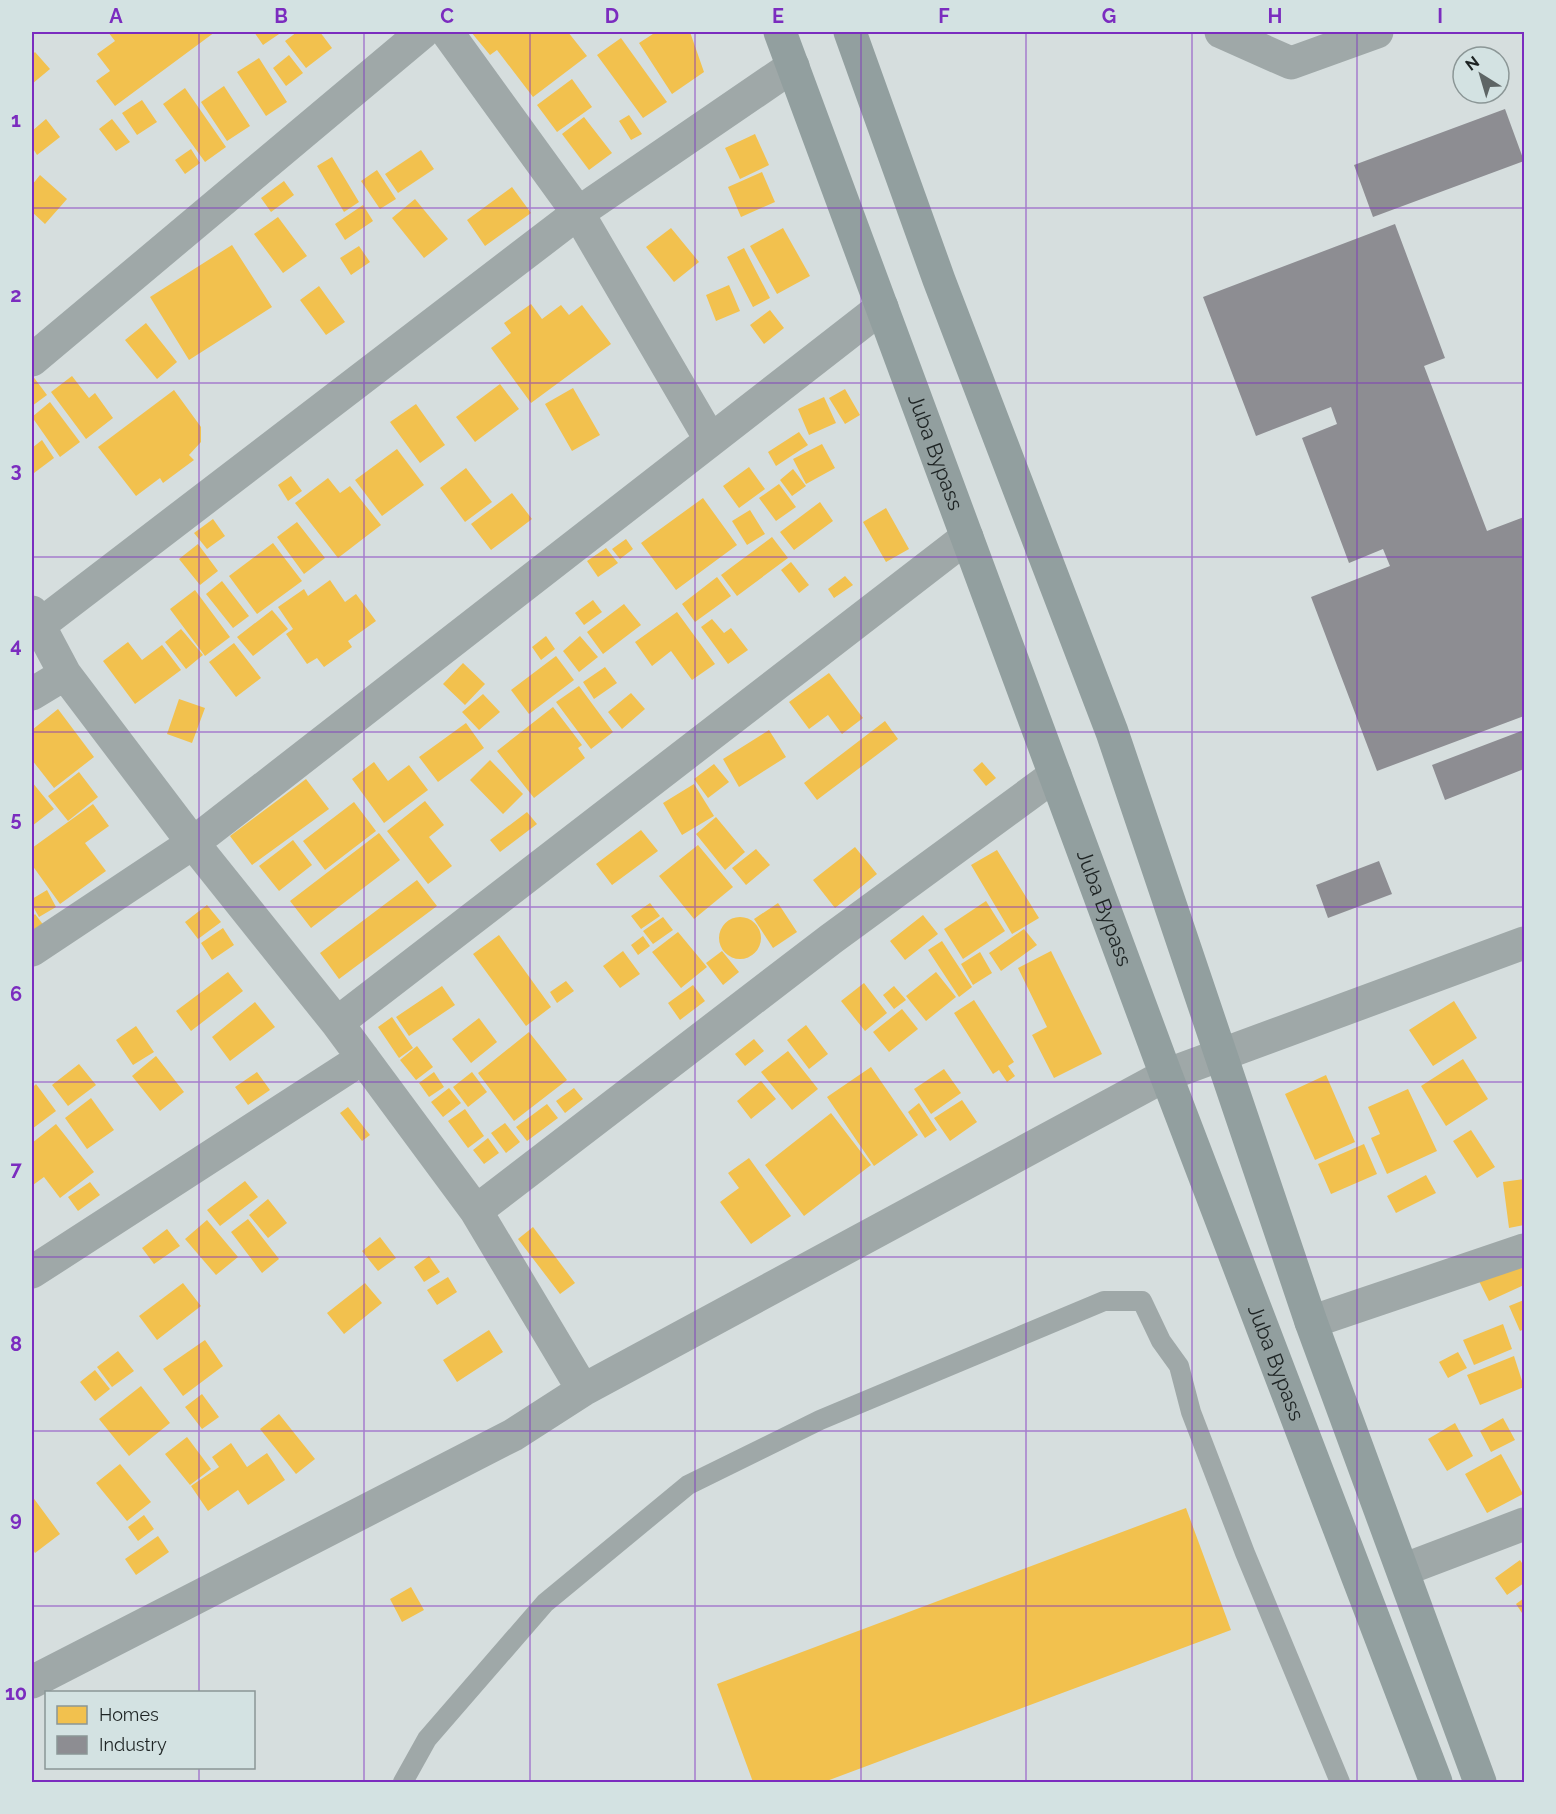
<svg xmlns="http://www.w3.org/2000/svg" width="1556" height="1814" font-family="Raleway,sans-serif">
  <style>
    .homes { fill: #f2c14e }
    .industry { fill: #8d8d92 }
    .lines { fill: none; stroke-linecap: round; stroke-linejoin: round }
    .lane { stroke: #9fa8a8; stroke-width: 20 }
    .street { stroke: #9fa8a8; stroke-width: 33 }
    .primary { stroke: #929f9f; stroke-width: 33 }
    .grid { fill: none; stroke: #7b2cbf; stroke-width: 1.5; stroke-opacity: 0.55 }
    .labels { text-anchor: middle; stroke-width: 6; stroke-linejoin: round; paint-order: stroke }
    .street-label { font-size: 21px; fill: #1e2424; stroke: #d3e2e2 }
    .neatline { fill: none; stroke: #7b2cbf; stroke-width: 2 }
    .grid-label { font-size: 20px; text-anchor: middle; font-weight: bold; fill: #7b2cbf }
  </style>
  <rect width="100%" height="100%" fill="#d6dede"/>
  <!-- homes -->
  <path class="homes" d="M 108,32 L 215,32 L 115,106 L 96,81 L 110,71 L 97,54 L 115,41 Z
    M 254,32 L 282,32 L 263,45 Z
    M 297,32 L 320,32 L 332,48 L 306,68 L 285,41 Z
    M 471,32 L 554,32 L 556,34 L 568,32 L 587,56 L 533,97 L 497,50 L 490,55 Z
    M 656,32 L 690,32 L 704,72 L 672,94 L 639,43 Z
    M 621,38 L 667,102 L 643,118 L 597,55 Z
    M 35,52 L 50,69 L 32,84 L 32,55 Z
    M 289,55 L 303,73 L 286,86 L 273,68 Z
    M 259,58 L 287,102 L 266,116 L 237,72 Z
    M 572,79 L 592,107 L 557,132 L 537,105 Z
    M 224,86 L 250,126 L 227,141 L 201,102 Z
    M 185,88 L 226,147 L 205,162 L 163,104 Z
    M 142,100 L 157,122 L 137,135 L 122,113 Z
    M 629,115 L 642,134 L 631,140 L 619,121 Z
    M 584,117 L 612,153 L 589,170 L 562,134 Z
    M 46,119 L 60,137 L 37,155 L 32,147 L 32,131 Z
    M 112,119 L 130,142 L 116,151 L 99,129 Z
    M 755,134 L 769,165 L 740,179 L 725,148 Z
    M 191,149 L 200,163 L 185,174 L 175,160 Z
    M 421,150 L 434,169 L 398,193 L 385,174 Z
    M 332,157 L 359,202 L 344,212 L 317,166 Z
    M 377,170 L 396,199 L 380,209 L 361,181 Z
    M 762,172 L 775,202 L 741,217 L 728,187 Z
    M 40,175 L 67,199 L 45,224 L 32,212 L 32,185 Z
    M 284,181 L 294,195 L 271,212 L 261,198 Z
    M 512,187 L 531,213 L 485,246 L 467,220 Z
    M 415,199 L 448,239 L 424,258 L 392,218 Z
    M 363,205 L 373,221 L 345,240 L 335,224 Z
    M 278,217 L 307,256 L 283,273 L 254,234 Z
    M 671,228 L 699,262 L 674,282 L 646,247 Z
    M 783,228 L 810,276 L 777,294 L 750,246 Z
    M 232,245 L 272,307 L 189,360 L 150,297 Z
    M 359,246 L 370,262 L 351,275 L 340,258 Z
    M 744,248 L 770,298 L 753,307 L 727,257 Z
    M 729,285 L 740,311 L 716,321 L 706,295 Z
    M 319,286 L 345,322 L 326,335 L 300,300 Z
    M 531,304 L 542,319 L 561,305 L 569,315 L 582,305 L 611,344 L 531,403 L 491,348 L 511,333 L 504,323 Z
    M 770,310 L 784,328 L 764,344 L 750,325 Z
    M 146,323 L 177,362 L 157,379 L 125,340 Z
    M 32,375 L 47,395 L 32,406 Z
    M 72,376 L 89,398 L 95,393 L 113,418 L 86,439 L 51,392 Z
    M 500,384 L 519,409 L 475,442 L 456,417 Z
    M 573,388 L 600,435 L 572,451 L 545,404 Z
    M 845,389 L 860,415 L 845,424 L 829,398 Z
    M 174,390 L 201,427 L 201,442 L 189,455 L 194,460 L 163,483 L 160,478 L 136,496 L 98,447 Z
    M 824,397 L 836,423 L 809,435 L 798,409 Z
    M 50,402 L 80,442 L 60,457 L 32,417 Z
    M 416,404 L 445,445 L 420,463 L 390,422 Z
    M 799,432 L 808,445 L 776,466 L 768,452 Z
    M 42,440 L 54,458 L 34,473 L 32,470 L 32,448 Z
    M 822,444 L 835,468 L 806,484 L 793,459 Z
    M 397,449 L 424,485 L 382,516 L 355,480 Z
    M 749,467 L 765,489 L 739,508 L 723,486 Z
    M 466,468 L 492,502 L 465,522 L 440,488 Z
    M 793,469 L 806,486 L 792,496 L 780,480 Z
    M 291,476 L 302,491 L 288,501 L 278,485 Z
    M 328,478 L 340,493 L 350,486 L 381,525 L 338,558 L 295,503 Z
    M 779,484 L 796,507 L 776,521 L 759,498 Z
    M 512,493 L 532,519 L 491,550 L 471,524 Z
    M 703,498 L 737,545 L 676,590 L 641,543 Z
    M 820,502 L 833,521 L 794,550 L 780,532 Z
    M 886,508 L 909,549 L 886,562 L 863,522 Z
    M 750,510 L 765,534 L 747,545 L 732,521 Z
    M 213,519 L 225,536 L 207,549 L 194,533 Z
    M 297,522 L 325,558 L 304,574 L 277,537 Z
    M 772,537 L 788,558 L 737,596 L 721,575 Z
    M 626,539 L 633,549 L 620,559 L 612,549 Z
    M 273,543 L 302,581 L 257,614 L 229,576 Z
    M 198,544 L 218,571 L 200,585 L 179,559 Z
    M 606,548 L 618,563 L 598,577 L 587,561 Z
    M 791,562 L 809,585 L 799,593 L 781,570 Z
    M 845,576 L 853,585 L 834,598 L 828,589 Z
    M 717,577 L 731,596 L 695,622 L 682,604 Z
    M 330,580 L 345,602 L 356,594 L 376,621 L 348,641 L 352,647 L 324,667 L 317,658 L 307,664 L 286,634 L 293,629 L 278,607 L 304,589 L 308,596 Z
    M 222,581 L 249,616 L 233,628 L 206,594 Z
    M 195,590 L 230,637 L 205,656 L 170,609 Z
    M 593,600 L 602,612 L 584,625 L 575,613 Z
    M 624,604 L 641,625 L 603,654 L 587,632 Z
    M 272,610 L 288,629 L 253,656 L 237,637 Z
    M 677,612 L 715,664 L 692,680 L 671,651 L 652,666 L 635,642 Z
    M 712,619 L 724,633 L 731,628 L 748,650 L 728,664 L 701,627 Z
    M 181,629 L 203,655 L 186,669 L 165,642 Z
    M 546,636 L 555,649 L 541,660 L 532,647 Z
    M 580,636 L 598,657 L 579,672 L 563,651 Z
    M 128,642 L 142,660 L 162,645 L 181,670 L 135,704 L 103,661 Z
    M 234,643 L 261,678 L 236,697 L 209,662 Z
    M 556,656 L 574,680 L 529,714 L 511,690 Z
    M 463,663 L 485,684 L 465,705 L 443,684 Z
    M 605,667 L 617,683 L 594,699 L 583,682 Z
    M 829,673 L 863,718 L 842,734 L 828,715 L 809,729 L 789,702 Z
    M 579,686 L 613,732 L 591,749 L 556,702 Z
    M 631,693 L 645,709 L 622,729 L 608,712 Z
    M 483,694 L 500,712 L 479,730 L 462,712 Z
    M 179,699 L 205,708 L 192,743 L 167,734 Z
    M 553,707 L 582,745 L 578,748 L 585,758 L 534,798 L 497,751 Z
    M 58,709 L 94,757 L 54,788 L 32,760 L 32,730 Z
    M 885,721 L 898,739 L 817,800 L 804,783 Z
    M 466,723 L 484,748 L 438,782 L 419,757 Z
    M 769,730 L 786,757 L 739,787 L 723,759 Z
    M 490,760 L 523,794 L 503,814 L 470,780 Z
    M 374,762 L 388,781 L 409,765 L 428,790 L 384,823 L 352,779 Z
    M 982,762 L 996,778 L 986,786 L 973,770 Z
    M 714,764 L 729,782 L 708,798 L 694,779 Z
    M 79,772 L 98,797 L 68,821 L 48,796 Z
    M 306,779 L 329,809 L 252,865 L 230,836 Z
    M 32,782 L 54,809 L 32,826 Z
    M 694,784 L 714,816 L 682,835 L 663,803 Z
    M 425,801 L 444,825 L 429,837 L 452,866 L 428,884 L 387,831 Z
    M 354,802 L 376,831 L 325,870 L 303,841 Z
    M 93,804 L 109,826 L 85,843 L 106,871 L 60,904 L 32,865 L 32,848 Z
    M 527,812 L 537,824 L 500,852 L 490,840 Z
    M 716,817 L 745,852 L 725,870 L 696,834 Z
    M 641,830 L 658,851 L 612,885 L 596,864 Z
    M 379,833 L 400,860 L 311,928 L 290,901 Z
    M 293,840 L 312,865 L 279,891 L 259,866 Z
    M 698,845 L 733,887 L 694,919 L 659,876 Z
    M 855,847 L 877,874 L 835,908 L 813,880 Z
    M 756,849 L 770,865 L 746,885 L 732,868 Z
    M 997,850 L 1039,918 L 1012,934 L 971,865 Z
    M 417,880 L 437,906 L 339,979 L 320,953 Z
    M 47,890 L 56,907 L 39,917 L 32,905 L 32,899 Z
    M 986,901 L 1005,931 L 963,959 L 944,929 Z
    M 650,903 L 660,916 L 641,929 L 631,916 Z
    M 778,903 L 797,932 L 773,948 L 754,919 Z
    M 207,905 L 221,922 L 198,939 L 185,922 Z
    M 35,914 L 48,931 L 32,943 L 32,917 Z
    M 923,915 L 938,934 L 905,960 L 890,941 Z
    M 663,917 L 673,930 L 653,944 L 643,931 Z
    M719 938a21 21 0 1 1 42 0a21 21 0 1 1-42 0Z
    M 223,928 L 234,945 L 212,960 L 201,943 Z
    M 1024,929 L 1037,945 L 1001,971 L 989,953 Z
    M 678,932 L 707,967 L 681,988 L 652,952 Z
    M 499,935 L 551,1007 L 526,1026 L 473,954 Z
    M 643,936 L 650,946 L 638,955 L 631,945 Z
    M 942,941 L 972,987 L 959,997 L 928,950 Z
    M 623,951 L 640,974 L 620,988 L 603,966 Z
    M 722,951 L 739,972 L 723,985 L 706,963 Z
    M 1051,951 L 1102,1054 L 1054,1078 L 1032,1035 L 1047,1027 L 1018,968 Z
    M 980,952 L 992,973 L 973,985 L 961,964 Z
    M 228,972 L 243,991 L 191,1031 L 176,1011 Z
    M 936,972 L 956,997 L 926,1021 L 906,996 Z
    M 566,981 L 574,991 L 557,1003 L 550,992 Z
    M 864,983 L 887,1013 L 865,1031 L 841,1001 Z
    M 693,985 L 705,1001 L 680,1020 L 668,1003 Z
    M 442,986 L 455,1005 L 409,1036 L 396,1017 Z
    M 894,986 L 906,1000 L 894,1009 L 883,995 Z
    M 974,1000 L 1014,1062 L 1008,1066 L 1015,1076 L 1007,1082 L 999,1070 L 993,1074 L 954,1013 Z
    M 1454,1001 L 1477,1038 L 1433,1066 L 1409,1030 Z
    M 255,1002 L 275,1027 L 230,1061 L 212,1037 Z
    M 902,1009 L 918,1029 L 889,1052 L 873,1032 Z
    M 392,1017 L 413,1048 L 399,1058 L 378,1027 Z
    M 479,1018 L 497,1042 L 471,1063 L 452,1039 Z
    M 806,1025 L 828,1054 L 809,1069 L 787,1040 Z
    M 136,1026 L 154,1052 L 133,1065 L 116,1040 Z
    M 529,1032 L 567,1080 L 514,1121 L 478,1073 Z
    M 754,1039 L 764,1051 L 745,1066 L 735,1054 Z
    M 417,1046 L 433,1067 L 416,1080 L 400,1060 Z
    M 788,1051 L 818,1089 L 792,1110 L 761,1072 Z
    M 156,1056 L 184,1092 L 160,1111 L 132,1076 Z
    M 1463,1059 L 1488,1099 L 1446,1126 L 1421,1086 Z
    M 79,1064 L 96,1085 L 68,1106 L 52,1085 Z
    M 871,1067 L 918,1135 L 874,1166 L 827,1097 Z
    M 944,1069 L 961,1093 L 931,1114 L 914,1089 Z
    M 257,1072 L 270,1090 L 248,1105 L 235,1087 Z
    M 434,1072 L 444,1087 L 429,1097 L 419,1083 Z
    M 472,1072 L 487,1092 L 468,1107 L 453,1087 Z
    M 1326,1075 L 1355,1142 L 1315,1160 L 1285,1094 Z
    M 761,1081 L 776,1099 L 751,1119 L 737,1101 Z
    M 36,1084 L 56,1111 L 32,1129 L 32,1088 Z
    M 449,1088 L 461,1103 L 443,1117 L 431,1102 Z
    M 574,1088 L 583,1099 L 565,1113 L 556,1101 Z
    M 1408,1089 L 1437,1151 L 1387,1174 L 1371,1138 L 1380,1134 L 1368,1107 Z
    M 91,1098 L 114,1130 L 87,1149 L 65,1118 Z
    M 962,1100 L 977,1122 L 950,1141 L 934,1118 Z
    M 919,1103 L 937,1130 L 925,1138 L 908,1112 Z
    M 547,1104 L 558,1118 L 527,1141 L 516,1127 Z
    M 348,1107 L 370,1135 L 362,1141 L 340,1113 Z
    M 465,1109 L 484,1136 L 468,1148 L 448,1121 Z
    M 831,1113 L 871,1165 L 804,1216 L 765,1165 Z
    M 505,1123 L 520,1142 L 506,1153 L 491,1133 Z
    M 56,1124 L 94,1172 L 60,1198 L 44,1177 L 33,1185 L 32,1183 L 32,1143 Z
    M 1471,1130 L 1495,1167 L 1477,1178 L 1453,1141 Z
    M 488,1138 L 499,1153 L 484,1164 L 473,1150 Z
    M 1364,1144 L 1377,1174 L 1331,1194 L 1318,1164 Z
    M 749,1158 L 791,1216 L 751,1244 L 720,1202 L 739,1188 L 728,1173 Z
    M 1426,1175 L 1436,1193 L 1396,1213 L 1387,1196 Z
    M 1524,1179 L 1524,1225 L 1509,1228 L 1503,1182 Z
    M 245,1181 L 258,1197 L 220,1226 L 207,1210 Z
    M 90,1182 L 100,1195 L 78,1211 L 68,1197 Z
    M 268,1199 L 287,1223 L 268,1238 L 249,1215 Z
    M 248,1219 L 279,1259 L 262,1273 L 231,1232 Z
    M 207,1220 L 238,1257 L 216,1275 L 185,1239 Z
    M 533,1227 L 575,1283 L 560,1294 L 518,1239 Z
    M 167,1229 L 180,1246 L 154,1264 L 142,1248 Z
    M 380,1237 L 396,1258 L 378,1271 L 362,1251 Z
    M 429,1256 L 440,1272 L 424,1282 L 414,1267 Z
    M 1522,1263 L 1524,1285 L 1489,1301 L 1479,1281 Z
    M 448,1277 L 457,1292 L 437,1305 L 427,1290 Z
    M 183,1283 L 201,1306 L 157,1340 L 139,1316 Z
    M 365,1283 L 382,1303 L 344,1334 L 327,1313 Z
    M 1524,1300 L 1524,1329 L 1520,1331 L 1509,1306 Z
    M 1503,1324 L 1512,1349 L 1474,1365 L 1463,1340 Z
    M 489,1330 L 503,1352 L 457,1382 L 443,1360 Z
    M 205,1340 L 223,1366 L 183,1396 L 163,1369 Z
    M 118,1351 L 134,1371 L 112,1387 L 97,1367 Z
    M 1458,1352 L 1467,1368 L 1448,1378 L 1439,1362 Z
    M 1514,1356 L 1524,1387 L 1480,1405 L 1467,1375 Z
    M 95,1370 L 110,1389 L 95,1401 L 80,1382 Z
    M 141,1386 L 170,1423 L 129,1456 L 99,1419 Z
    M 202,1394 L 219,1417 L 202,1429 L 185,1407 Z
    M 279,1414 L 315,1459 L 296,1474 L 260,1429 Z
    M 1503,1418 L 1515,1440 L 1491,1452 L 1480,1431 Z
    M 1455,1423 L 1473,1456 L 1447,1471 L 1428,1439 Z
    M 187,1437 L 211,1469 L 190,1485 L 165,1454 Z
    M 231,1443 L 247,1467 L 267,1453 L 285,1480 L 248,1505 L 238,1490 L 208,1511 L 191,1486 L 219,1467 L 212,1457 Z
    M 1501,1454 L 1523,1494 L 1487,1513 L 1465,1474 Z
    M 120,1464 L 151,1502 L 127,1521 L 96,1483 Z
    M 32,1496 L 60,1534 L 35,1553 L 32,1548 Z
    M 1186,1508 L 1231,1630 L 824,1782 L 753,1782 L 717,1684 Z
    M 144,1515 L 154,1529 L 138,1541 L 128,1527 Z
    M 158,1536 L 169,1552 L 136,1575 L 125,1559 Z
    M 1520,1560 L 1524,1566 L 1524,1583 L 1507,1595 L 1495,1578 Z
    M 411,1587 L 424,1610 L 402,1622 L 390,1599 Z
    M 1524,1598 L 1524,1616 L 1516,1604 Z"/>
  <!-- industry -->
  <path class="industry" d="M 1505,109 L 1524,161 L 1373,217 L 1354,165 Z
    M 1395,224 L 1445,358 L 1424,366 L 1487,531 L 1524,517 L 1524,716 L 1377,771 L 1311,597 L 1390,566 L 1383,549 L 1349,563 L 1302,438 L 1337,424 L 1331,407 L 1256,436 L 1203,297 Z
    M 1524,730 L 1524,769 L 1445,800 L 1432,765 Z
    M 1379,861 L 1392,894 L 1328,918 L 1316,885 Z"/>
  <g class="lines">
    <!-- lane -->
    <path class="lane" d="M 403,1782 L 427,1739 L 545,1603 L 688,1485 L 820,1420 L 1104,1301 L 1142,1301 L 1161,1341 L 1179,1366 L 1191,1412 L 1245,1553 L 1340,1782"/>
    <!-- street -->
    <path class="street" d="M 447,32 L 578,213 L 710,439
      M 1221,32 L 1291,63 L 1377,32
      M 32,360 L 423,32
      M 32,612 L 65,674 L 193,843 L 337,1023 L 476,1211 L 583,1390
      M 41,624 L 578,213 L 793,66
      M 32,694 L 65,674
      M 32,950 L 193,843 L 882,307
      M 337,1023 L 967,537
      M 476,1211 L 831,939 L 1055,775
      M 32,1272 L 363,1058
      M 1311,1322 L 1524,1250
      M 1403,1570 L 1524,1524
      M 32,1682 L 513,1435 L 583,1390 L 1166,1075 L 1524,943"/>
    <!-- primary -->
    <g class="primary">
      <path id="s1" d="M 780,32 L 1166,1075 L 1436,1782"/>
      <path d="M 850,32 L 939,280 L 1112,732 L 1311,1322 L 1480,1782"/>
    </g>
  </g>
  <!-- grid -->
  <path class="grid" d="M 199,32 L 199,1692M 364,32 L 364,1782M 530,32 L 530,1782M 695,32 L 695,1782M 861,32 L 861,1782M 1026,32 L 1026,1782M 1192,32 L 1192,1782M 1357,32 L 1357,1782M 32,208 L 1524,208M 32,383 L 1524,383M 32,557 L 1524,557M 32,732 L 1524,732M 32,907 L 1524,907M 32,1082 L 1524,1082M 32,1257 L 1524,1257M 32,1431 L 1524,1431M 32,1606 L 1524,1606M 199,1768 L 199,1782"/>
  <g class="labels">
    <!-- street labels -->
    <g class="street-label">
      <text dy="7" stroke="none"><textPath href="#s1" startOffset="448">Juba Bypass</textPath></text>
      <text dy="7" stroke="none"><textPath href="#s1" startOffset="934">Juba Bypass</textPath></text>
      <text dy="7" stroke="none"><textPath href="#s1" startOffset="1420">Juba Bypass</textPath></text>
    </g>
  </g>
  <!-- border -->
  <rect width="1556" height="1814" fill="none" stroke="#d3e2e2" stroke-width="66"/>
  <!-- legend -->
  <rect x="45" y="1691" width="210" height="78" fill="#d3e2e2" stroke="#8b9696" stroke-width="1.5"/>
  <rect x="57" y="1706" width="30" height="18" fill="#f2c14e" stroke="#8b9696" stroke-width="1.5"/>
  <text x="99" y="1721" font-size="18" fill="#1e2424">Homes</text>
  <rect x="57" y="1736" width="30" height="18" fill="#8d8d92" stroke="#8b9696" stroke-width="1.5"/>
  <text x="99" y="1751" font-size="18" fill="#1e2424">Industry</text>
  <!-- north arrow -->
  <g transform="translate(1481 75) rotate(323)"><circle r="28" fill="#d3e2e2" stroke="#8b9696" stroke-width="1.5"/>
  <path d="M0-4.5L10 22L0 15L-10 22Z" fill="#5e6565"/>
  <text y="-9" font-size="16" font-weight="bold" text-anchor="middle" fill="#1e2424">N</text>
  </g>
  <rect x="33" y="33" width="1490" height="1748" class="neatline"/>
  <g class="grid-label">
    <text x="116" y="23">A</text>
    <text x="281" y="23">B</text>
    <text x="447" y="23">C</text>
    <text x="612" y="23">D</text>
    <text x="778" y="23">E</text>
    <text x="944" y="23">F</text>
    <text x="1109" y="23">G</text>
    <text x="1275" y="23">H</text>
    <text x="1440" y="23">I</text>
    <text x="16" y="127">1</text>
    <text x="16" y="302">2</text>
    <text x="16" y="477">3</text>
    <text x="16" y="652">4</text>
    <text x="16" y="826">5</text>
    <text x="16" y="1001">6</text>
    <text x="16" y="1176">7</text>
    <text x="16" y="1351">8</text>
    <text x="16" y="1526">9</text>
    <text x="16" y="1700">10</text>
  </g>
</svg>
